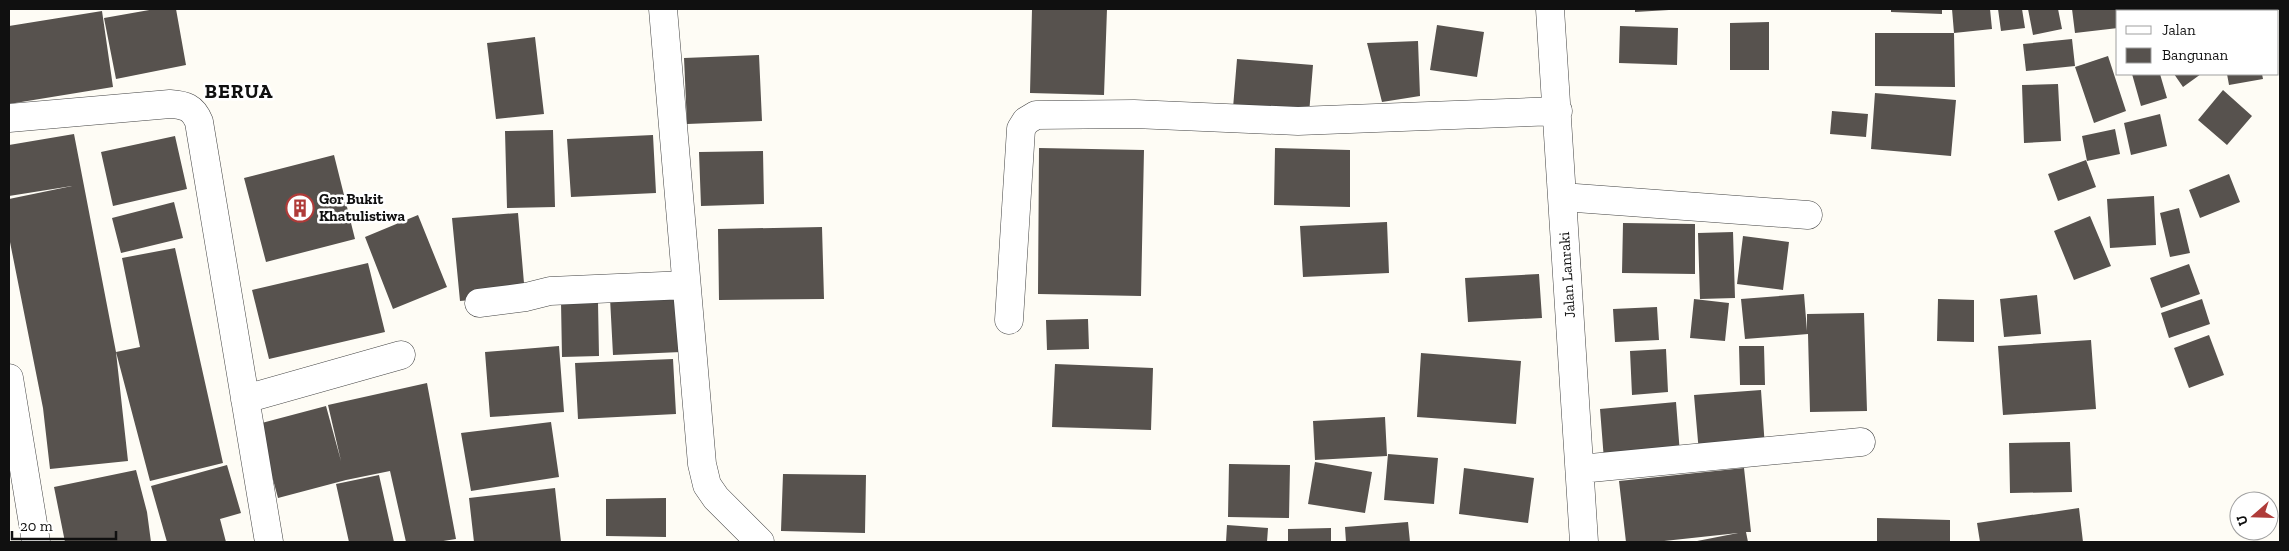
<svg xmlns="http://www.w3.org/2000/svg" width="2289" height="551" font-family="'Zilla Slab',serif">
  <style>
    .building { fill: #57524e }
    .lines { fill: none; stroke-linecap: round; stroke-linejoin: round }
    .minor-casing { stroke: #434343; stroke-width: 29 }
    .minor { stroke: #fff; stroke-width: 28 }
    .labels { text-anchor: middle; stroke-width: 5; stroke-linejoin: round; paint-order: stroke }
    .poi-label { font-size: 15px; font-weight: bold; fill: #101010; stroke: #fff; text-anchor: start }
    .street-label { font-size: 15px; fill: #101010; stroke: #fff }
    .district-label { font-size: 20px; font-weight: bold; letter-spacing: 1px; fill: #101010; stroke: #fff }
  </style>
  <rect width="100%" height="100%" fill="#fefcf5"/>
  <!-- building -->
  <path class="building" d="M 155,9 L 176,9 L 186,65 L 116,79 L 104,18 Z
    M 1032,9 L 1107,9 L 1104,95 L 1030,93 Z
    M 1635,9 L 1669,9 L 1669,10 L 1635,12 Z
    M 1891,9 L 1942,9 L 1942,14 L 1891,12 Z
    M 1952,9 L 1990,9 L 1992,29 L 1954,33 Z
    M 1998,9 L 2022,9 L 2025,28 L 2001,31 Z
    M 2028,9 L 2058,9 L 2062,29 L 2033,35 Z
    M 2072,9 L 2119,9 L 2118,28 L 2075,33 Z
    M 2129,9 L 2183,9 L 2184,11 L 2129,11 Z
    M 2192,9 L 2212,9 L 2193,11 Z
    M 102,11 L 113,87 L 9,104 L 9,26 Z
    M 1769,22 L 1769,70 L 1730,70 L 1730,23 Z
    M 1437,25 L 1484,32 L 1477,77 L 1430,70 Z
    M 1620,26 L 1678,28 L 1677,65 L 1619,63 Z
    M 1875,33 L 1954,33 L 1955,87 L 1875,86 Z
    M 535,37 L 544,114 L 496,119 L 487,43 Z
    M 2072,39 L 2075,66 L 2026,71 L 2023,44 Z
    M 1418,41 L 1420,96 L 1382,102 L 1367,43 Z
    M 759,55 L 762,121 L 687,124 L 684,58 Z
    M 2108,56 L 2126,111 L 2094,123 L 2075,67 Z
    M 1237,59 L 1313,65 L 1309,114 L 1233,108 Z
    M 2132,74 L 2160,74 L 2167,98 L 2141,106 Z
    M 2174,74 L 2201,74 L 2183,87 Z
    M 2227,74 L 2262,74 L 2263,79 L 2229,85 Z
    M 2058,84 L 2061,141 L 2024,143 L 2022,85 Z
    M 2223,90 L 2252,116 L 2227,145 L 2198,120 Z
    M 1875,93 L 1956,100 L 1951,156 L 1871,149 Z
    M 1832,111 L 1868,114 L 1866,137 L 1830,134 Z
    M 2160,114 L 2167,146 L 2131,155 L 2124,123 Z
    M 2115,129 L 2120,154 L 2087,161 L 2082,136 Z
    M 553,130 L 555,207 L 507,208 L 505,131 Z
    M 74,134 L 116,352 L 128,461 L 50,469 L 43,408 L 9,237 L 9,199 L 72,186 L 9,196 L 9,145 Z
    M 653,135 L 656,193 L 571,197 L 567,139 Z
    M 175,136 L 187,189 L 113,206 L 101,152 Z
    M 1039,148 L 1144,150 L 1141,296 L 1038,294 Z
    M 1275,148 L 1350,150 L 1350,207 L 1274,205 Z
    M 763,151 L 764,204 L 701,206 L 699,152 Z
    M 334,155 L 355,239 L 266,262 L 244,178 Z
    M 2086,160 L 2096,187 L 2058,201 L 2048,174 Z
    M 2229,174 L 2240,202 L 2200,218 L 2189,190 Z
    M 2154,196 L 2156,245 L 2110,248 L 2107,199 Z
    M 174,202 L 183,238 L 121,253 L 112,218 Z
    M 2179,208 L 2190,253 L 2170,257 L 2160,213 Z
    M 518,213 L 525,295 L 460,301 L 452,218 Z
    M 418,215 L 447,287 L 393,309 L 365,237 Z
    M 2090,216 L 2111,266 L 2074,280 L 2054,231 Z
    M 1387,222 L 1389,273 L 1303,277 L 1300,226 Z
    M 1623,223 L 1695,224 L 1695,274 L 1622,273 Z
    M 822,227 L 824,299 L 719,300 L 718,229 Z
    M 1733,232 L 1735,298 L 1700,299 L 1698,233 Z
    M 1743,236 L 1789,242 L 1783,290 L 1737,284 Z
    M 175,248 L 223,463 L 150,481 L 116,352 L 140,347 L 122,258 Z
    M 368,263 L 385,332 L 269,359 L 252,290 Z
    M 2189,264 L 2200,294 L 2161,308 L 2150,278 Z
    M 1539,274 L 1542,318 L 1468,322 L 1465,278 Z
    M 1804,294 L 1807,331 L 1807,314 L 1864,313 L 1867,411 L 1810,412 L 1808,334 L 1745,339 L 1741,299 Z
    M 678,295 L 681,352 L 613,355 L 610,298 Z
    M 2037,295 L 2041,334 L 2004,337 L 2000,299 Z
    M 1694,299 L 1729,303 L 1725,341 L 1690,338 Z
    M 1938,299 L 1974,300 L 1974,342 L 1937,341 Z
    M 2202,299 L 2210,324 L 2169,338 L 2161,313 Z
    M 561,302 L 598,302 L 599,356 L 562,357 Z
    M 1657,307 L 1659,340 L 1615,342 L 1613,309 Z
    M 1088,319 L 1089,349 L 1047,350 L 1046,320 Z
    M 2209,335 L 2224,375 L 2189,388 L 2174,348 Z
    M 2091,340 L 2096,409 L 2003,415 L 1998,346 Z
    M 559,346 L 564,412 L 490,417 L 485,352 Z
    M 1739,346 L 1764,346 L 1765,385 L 1740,385 Z
    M 1666,349 L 1668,392 L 1632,395 L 1630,351 Z
    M 1421,353 L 1521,361 L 1516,424 L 1417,417 Z
    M 673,359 L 676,414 L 578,419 L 575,363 Z
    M 1055,364 L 1153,368 L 1151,430 L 1052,427 Z
    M 427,383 L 456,539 L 437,542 L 406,542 L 390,471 L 346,480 L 278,498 L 258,424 L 326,406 L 341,461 L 328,405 Z
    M 1761,390 L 1765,448 L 1699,453 L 1694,395 Z
    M 1676,402 L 1680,454 L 1604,460 L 1600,409 Z
    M 1385,417 L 1387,456 L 1315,460 L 1313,421 Z
    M 551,422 L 559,477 L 471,491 L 461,433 Z
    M 2070,442 L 2072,492 L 2010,493 L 2009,443 Z
    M 1388,454 L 1438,458 L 1434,504 L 1384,500 Z
    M 1315,462 L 1372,472 L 1365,513 L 1308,504 Z
    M 1229,464 L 1290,465 L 1289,518 L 1228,517 Z
    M 227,465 L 241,513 L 220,519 L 226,542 L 167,542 L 151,486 Z
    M 1464,468 L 1534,478 L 1528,523 L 1459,514 Z
    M 1744,468 L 1751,532 L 1746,532 L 1748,542 L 1692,542 L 1738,533 L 1655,542 L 1626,542 L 1619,481 Z
    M 136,470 L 147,512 L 151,542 L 65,542 L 54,487 Z
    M 783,474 L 866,475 L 865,533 L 781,531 Z
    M 379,475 L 394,542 L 349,542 L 336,484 Z
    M 555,488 L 561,542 L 474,542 L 469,498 Z
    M 666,498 L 666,537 L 606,536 L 606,499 Z
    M 2079,508 L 2083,542 L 1980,542 L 1977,523 Z
    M 1877,518 L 1950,520 L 1950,542 L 1877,542 Z
    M 1408,522 L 1410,542 L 1346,542 L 1345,527 Z
    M 1227,525 L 1268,528 L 1267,542 L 1226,542 Z
    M 1331,528 L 1331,542 L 1288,542 L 1288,529 Z"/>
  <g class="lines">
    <!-- minor casing -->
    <g class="minor-casing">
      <path id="minor" d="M 663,9 L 702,464 L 707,485 L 716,498 L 760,542
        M 1550,9 L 1584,542
        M 9,118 L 170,104 C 185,105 193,107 199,122 L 269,542
        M 1562,197 L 1808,215
        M 479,303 L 526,297 L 550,291 L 686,285
        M 1009,320 L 1021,129 L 1026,121 L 1036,115 L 1134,114 L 1298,121 L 1558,111
        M 9,378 L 36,542
        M 245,399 L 401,355
        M 1580,469 L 1861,442"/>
    </g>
    <!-- minor -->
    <use href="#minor" class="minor"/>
  </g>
  <!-- icons -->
  <defs>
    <g id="building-ring" transform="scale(1.4375)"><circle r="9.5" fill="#fff" stroke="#af3b39" stroke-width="1.5"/><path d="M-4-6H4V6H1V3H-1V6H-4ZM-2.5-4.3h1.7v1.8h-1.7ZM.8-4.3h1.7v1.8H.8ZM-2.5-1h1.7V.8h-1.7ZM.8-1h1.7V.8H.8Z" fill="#af3b39"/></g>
  </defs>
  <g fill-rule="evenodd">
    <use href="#building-ring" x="300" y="208"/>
  </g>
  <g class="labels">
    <!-- poi labels -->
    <g class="poi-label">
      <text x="319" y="204">Gor Bukit<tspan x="319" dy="17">Khatulistiwa</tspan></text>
    </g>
    <!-- street labels -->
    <g class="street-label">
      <text transform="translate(1567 275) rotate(-94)" y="5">Jalan Lanraki</text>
    </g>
    <!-- district labels -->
    <g class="district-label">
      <text x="239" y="98">BERUA</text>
    </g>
  </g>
  <!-- border -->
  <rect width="2289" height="551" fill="none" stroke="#101010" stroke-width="20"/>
  <!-- legend -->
  <rect x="2116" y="10" width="162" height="65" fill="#ffffff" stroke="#9f9f9f"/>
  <rect x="2126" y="26" width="25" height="8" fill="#ffffff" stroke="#9f9f9f"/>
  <text x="2162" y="35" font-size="15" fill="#101010">Jalan</text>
  <rect x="2126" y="48" width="25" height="15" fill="#57524e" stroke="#9f9f9f"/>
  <text x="2162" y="60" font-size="15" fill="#101010">Bangunan</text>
  <!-- north arrow -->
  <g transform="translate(2254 516) rotate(250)"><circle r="24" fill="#ffffff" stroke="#9f9f9f"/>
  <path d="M0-4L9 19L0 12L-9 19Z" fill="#af3b39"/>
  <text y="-8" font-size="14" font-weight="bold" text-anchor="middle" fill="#101010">U</text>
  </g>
  <!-- scale -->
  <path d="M12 531v8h104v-8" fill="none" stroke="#101010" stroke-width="2.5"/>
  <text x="20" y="531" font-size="15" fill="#101010" stroke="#ffffff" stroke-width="4" paint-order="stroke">20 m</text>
</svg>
